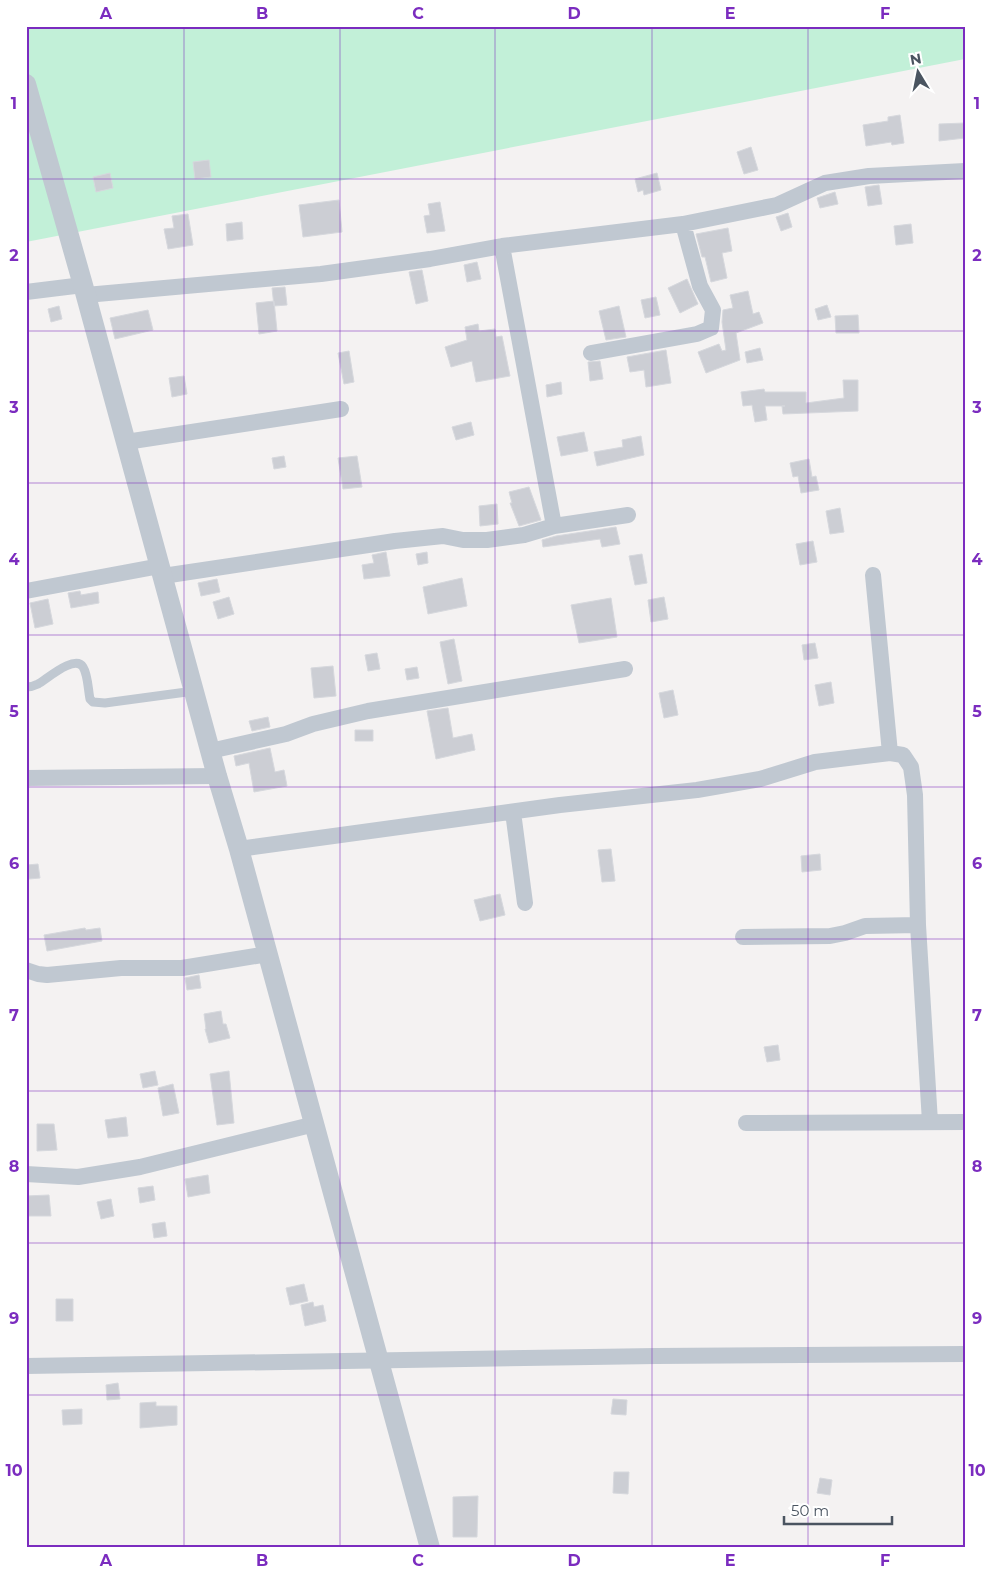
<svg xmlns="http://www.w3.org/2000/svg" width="991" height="1574" font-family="Montserrat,sans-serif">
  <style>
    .green { fill: #c2f0d8 }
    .building { fill: #ccced4; stroke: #d6d8dd }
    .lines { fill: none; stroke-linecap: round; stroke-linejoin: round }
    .service { stroke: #c0c8d1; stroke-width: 9 }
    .minor { stroke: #c0c8d1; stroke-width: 16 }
    .tertiary { stroke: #c0c8d1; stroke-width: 20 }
    .grid { fill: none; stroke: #7b2cbf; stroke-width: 1; stroke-opacity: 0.55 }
    .neatline { fill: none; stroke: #7b2cbf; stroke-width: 2 }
    .grid-label { font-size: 16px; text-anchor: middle; font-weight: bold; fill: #7b2cbf }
  </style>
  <rect width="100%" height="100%" fill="#f4f2f2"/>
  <!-- green -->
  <path class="green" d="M 26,26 L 965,26 L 965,59 L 26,242 Z"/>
  <!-- building -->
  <path class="building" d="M 900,115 L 904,143 L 892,145 L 891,142 L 866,146 L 863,125 L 888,121 L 888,117 Z
    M 965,123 L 965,138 L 939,141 L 939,124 Z
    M 751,147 L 758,170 L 744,174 L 737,152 Z
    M 209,160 L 211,177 L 195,179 L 193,162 Z
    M 110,173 L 113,188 L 96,192 L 93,177 Z
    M 657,173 L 661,190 L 644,195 L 643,190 L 638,192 L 635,179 Z
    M 879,185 L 882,204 L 868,206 L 865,187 Z
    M 835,192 L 838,204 L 820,208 L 817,198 Z
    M 339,200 L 342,232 L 303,237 L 299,205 Z
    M 440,202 L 445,231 L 427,233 L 424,216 L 430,215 L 428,204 Z
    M 788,213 L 792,227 L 781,231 L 776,217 Z
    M 188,214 L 193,245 L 168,249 L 164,229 L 174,228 L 172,216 Z
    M 242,222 L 243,239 L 227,241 L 226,224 Z
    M 911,224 L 913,243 L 896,245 L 894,226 Z
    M 728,228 L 732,251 L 722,253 L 727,278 L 711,282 L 705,257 L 702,257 L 696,234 Z
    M 477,262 L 481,279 L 467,282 L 464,265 Z
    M 422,270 L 428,301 L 416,304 L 409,272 Z
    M 687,279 L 698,304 L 680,313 L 668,288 Z
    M 285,287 L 287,305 L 274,306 L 272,288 Z
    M 748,291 L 753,314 L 759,312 L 763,323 L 736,333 L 740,360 L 706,373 L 698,352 L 719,344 L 722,351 L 726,350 L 722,322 L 723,310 L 733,308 L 730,295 Z
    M 656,297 L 660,315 L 645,318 L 641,300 Z
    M 274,301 L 277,331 L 259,334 L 256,303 Z
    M 827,305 L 831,317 L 818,320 L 815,309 Z
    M 59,306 L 62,319 L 51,322 L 48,309 Z
    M 619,306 L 626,337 L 606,340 L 599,311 Z
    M 148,310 L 153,330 L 115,339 L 110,318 Z
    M 858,315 L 859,333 L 836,333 L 835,316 Z
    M 478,324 L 479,331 L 495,329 L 496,337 L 502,336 L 510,376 L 476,382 L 472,361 L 451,367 L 445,347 L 467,340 L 465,327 Z
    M 760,348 L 763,360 L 747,363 L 745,352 Z
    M 666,350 L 671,383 L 646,387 L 644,370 L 630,372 L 627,357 Z
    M 349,351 L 354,382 L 344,384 L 338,353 Z
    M 600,361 L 603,379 L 590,381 L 588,362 Z
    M 184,376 L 187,394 L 172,397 L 169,378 Z
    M 843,380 L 858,380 L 858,411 L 783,414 L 782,406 L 785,406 L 765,406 L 767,420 L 755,422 L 752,405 L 743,406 L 741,392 L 764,389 L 765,392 L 806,392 L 806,403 L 844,398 Z
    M 561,382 L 562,394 L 547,397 L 546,385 Z
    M 471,422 L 474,435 L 456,440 L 452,427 Z
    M 584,432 L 588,451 L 561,456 L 557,437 Z
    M 641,436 L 644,455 L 597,466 L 594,452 L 623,447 L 622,440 Z
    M 284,456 L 286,467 L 274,469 L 272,458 Z
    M 357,456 L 362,487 L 343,489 L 338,458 Z
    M 809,459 L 812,477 L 816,476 L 819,490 L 801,493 L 798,476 L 793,477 L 790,463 Z
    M 529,487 L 541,520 L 519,526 L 510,503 L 512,503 L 509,492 Z
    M 497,504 L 498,524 L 480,526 L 479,506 Z
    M 840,508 L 844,532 L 830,534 L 826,511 Z
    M 616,527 L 620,544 L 602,547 L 600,539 L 543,547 L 542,540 L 556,536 Z
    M 813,541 L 817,562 L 800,565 L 796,544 Z
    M 386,552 L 390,576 L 364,579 L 362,565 L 374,563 L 372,555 Z
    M 427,552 L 428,563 L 418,565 L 416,554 Z
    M 642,554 L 647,583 L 635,585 L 629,556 Z
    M 462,578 L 467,606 L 428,614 L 423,587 Z
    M 217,579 L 220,592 L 201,596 L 198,583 Z
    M 80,591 L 81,595 L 98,592 L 99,603 L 71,608 L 68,593 Z
    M 229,597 L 234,614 L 218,619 L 213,602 Z
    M 664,597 L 668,619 L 651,622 L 648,600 Z
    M 611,598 L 617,637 L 579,643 L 571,605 Z
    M 48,599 L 53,624 L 35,628 L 30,603 Z
    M 454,639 L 462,681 L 448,684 L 440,642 Z
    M 815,643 L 818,658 L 804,660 L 802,645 Z
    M 377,653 L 380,669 L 368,671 L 365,655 Z
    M 333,666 L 336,696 L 314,698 L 311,668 Z
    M 417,667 L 419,678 L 407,680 L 405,669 Z
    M 831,682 L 834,703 L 819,706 L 815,685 Z
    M 673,690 L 678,715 L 664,718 L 659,693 Z
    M 448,708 L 453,738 L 472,734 L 475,750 L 436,759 L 427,711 Z
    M 268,717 L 270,727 L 252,731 L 249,721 Z
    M 355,730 L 373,730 L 373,741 L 355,741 Z
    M 270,748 L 275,772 L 284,770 L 287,786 L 254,792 L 249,763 L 236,766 L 234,756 Z
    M 611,849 L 615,881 L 602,882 L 598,850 Z
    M 820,854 L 821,870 L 802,872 L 801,856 Z
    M 38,864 L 40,878 L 29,879 L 27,865 Z
    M 500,894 L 505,915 L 480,921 L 474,900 Z
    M 85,928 L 86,930 L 100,928 L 102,941 L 47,951 L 44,935 Z
    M 199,975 L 201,988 L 187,990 L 185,978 Z
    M 221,1011 L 223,1024 L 226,1024 L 230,1038 L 209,1043 L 205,1029 L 206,1029 L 204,1014 Z
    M 778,1045 L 780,1060 L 767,1062 L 764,1047 Z
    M 155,1071 L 158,1085 L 143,1088 L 140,1074 Z
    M 229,1071 L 234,1123 L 217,1125 L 210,1074 Z
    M 173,1084 L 179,1113 L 163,1116 L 158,1088 Z
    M 126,1117 L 128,1136 L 108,1138 L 105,1120 Z
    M 37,1124 L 54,1124 L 57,1150 L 37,1151 Z
    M 208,1175 L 210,1193 L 188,1197 L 185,1179 Z
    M 153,1186 L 155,1200 L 140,1203 L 138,1188 Z
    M 49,1195 L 51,1216 L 26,1216 L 26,1196 Z
    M 111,1199 L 114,1216 L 101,1219 L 97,1202 Z
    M 165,1222 L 167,1236 L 154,1238 L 152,1224 Z
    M 304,1284 L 308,1301 L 290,1305 L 286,1288 Z
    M 56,1299 L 73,1299 L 73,1321 L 56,1321 Z
    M 313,1302 L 314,1307 L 323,1305 L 326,1321 L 305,1326 L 301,1305 Z
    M 118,1383 L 120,1399 L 107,1400 L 106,1385 Z
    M 613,1399 L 627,1400 L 626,1415 L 611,1414 Z
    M 156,1402 L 156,1406 L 177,1406 L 177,1425 L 140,1428 L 140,1403 Z
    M 82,1409 L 82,1424 L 63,1425 L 62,1410 Z
    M 614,1472 L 629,1472 L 628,1494 L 613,1493 Z
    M 820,1478 L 832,1480 L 830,1495 L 817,1493 Z
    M 478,1496 L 477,1537 L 453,1537 L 453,1497 Z"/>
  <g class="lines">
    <!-- service -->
    <path class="service" d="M 26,687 C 30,687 34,686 38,684 C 47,679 75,654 83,667 C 88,675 88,689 90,699 L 93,702 L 105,703 L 194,691"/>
    <!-- minor -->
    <path class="minor" d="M 502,246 L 554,526
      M 26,292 L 83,285
      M 86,295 L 321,274 L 430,259 L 502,246 L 683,224 L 777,205 L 825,183 L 869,176 L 965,171
      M 591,353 L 697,334 L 711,328 L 713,310 L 700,286 L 683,224
      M 126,442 L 341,409
      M 873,575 L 890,753
      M 163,576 L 395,541 L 443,536 L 463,540 L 487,540 L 524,535 L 554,526 L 628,515
      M 26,591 L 160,566
      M 210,751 L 286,734 L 313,724 L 368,711 L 625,669
      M 26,778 L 217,776
      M 513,812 L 525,903
      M 239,849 L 560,805 L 697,790 L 760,779 L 815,762 L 890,753 L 903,755 L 911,767 L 915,795 L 918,925 L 930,1122
      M 743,937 L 830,936 L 845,933 L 865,926 L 918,925
      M 26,970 L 38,974 L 47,975 L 121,968 L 182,968 L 268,954
      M 746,1123 L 965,1122
      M 26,1174 L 78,1177 L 140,1167 L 315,1124
      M 26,1366 L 656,1356 L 965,1354"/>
    <!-- tertiary -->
    <path class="tertiary" d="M 26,84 L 83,285 L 217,776 L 239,849 L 430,1548"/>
  </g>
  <!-- grid -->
  <path class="grid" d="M 184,26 L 184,1548M 340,26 L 340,1548M 495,26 L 495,1548M 652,26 L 652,1548M 808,26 L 808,1548M 26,179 L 965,179M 26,331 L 965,331M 26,483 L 965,483M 26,635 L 965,635M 26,787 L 965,787M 26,939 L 965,939M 26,1091 L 965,1091M 26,1243 L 965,1243M 26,1395 L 965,1395"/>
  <!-- border -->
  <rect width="991" height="1574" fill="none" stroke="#ffffff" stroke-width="55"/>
  <!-- north arrow -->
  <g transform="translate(918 72) rotate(350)" stroke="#ffffff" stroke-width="4" paint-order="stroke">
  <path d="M0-4L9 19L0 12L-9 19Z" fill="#4a5460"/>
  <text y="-8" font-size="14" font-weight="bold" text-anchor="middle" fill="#4a5460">N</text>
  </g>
  <!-- scale -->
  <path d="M784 1516v8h108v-8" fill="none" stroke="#4a5460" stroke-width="2.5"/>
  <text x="791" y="1516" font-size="15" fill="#4a5460" stroke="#ffffff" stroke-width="4" paint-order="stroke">50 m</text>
  <rect x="28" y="28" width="936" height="1518" class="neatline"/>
  <g class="grid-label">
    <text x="106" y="19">A</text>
    <text x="262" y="19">B</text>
    <text x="418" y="19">C</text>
    <text x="574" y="19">D</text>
    <text x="730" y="19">E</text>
    <text x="885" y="19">F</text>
    <text x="14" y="109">1</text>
    <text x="977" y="109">1</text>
    <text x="14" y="261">2</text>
    <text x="977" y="261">2</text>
    <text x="14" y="413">3</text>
    <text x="977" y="413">3</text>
    <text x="14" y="565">4</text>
    <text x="977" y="565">4</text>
    <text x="14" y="717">5</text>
    <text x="977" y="717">5</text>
    <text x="14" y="869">6</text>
    <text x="977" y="869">6</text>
    <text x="14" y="1021">7</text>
    <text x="977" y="1021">7</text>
    <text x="14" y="1172">8</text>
    <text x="977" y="1172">8</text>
    <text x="14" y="1324">9</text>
    <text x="977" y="1324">9</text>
    <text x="14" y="1476">10</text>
    <text x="977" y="1476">10</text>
    <text x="106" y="1566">A</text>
    <text x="262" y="1566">B</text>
    <text x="418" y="1566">C</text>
    <text x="574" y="1566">D</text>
    <text x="730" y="1566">E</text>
    <text x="885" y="1566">F</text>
  </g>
</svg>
